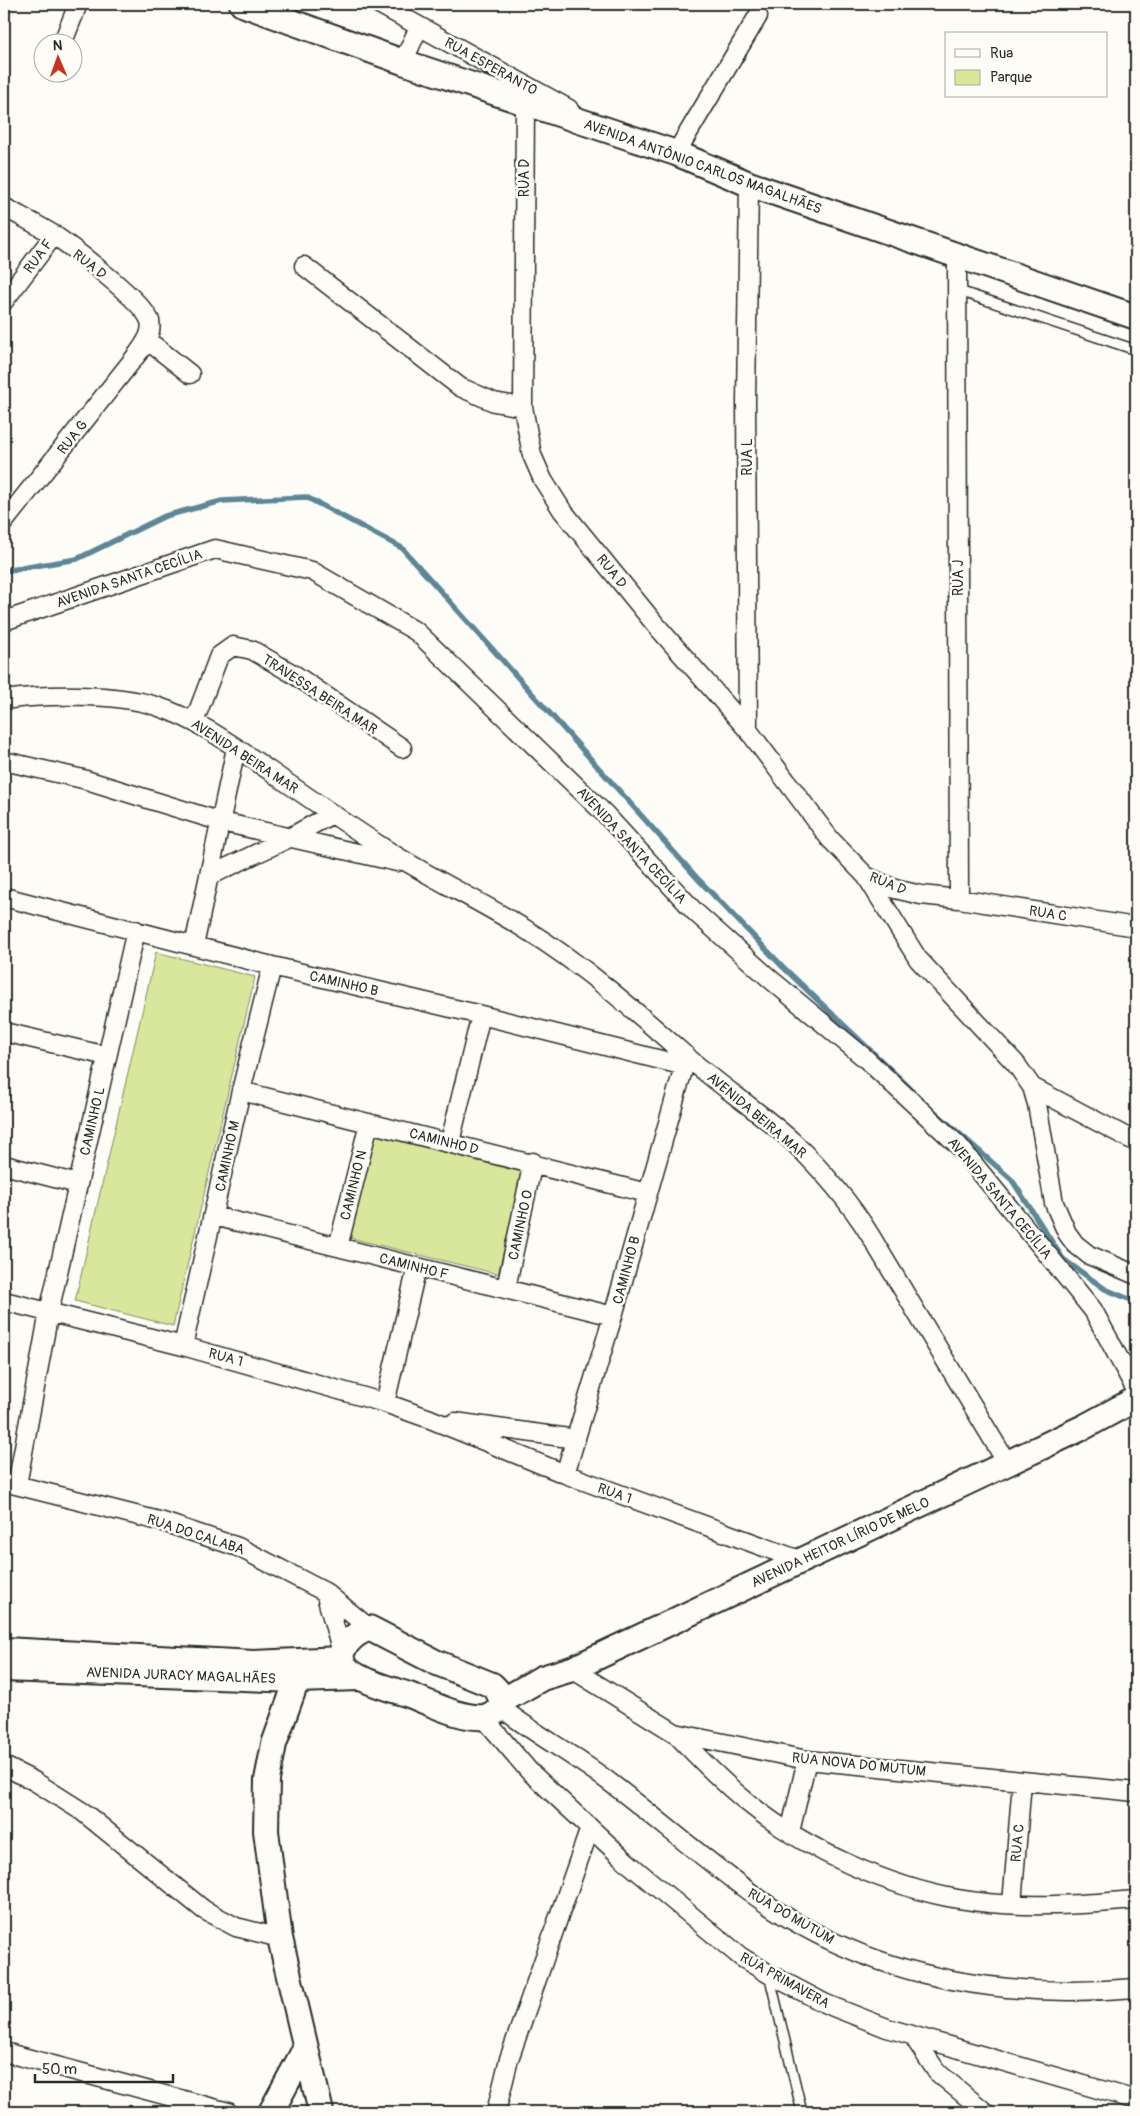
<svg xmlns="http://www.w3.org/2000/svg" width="1140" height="2116" font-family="Pangolin,sans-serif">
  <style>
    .green { fill: #d8e79b; stroke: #828963 }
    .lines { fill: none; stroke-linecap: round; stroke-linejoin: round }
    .stream { stroke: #5d8696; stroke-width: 5.5 }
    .lane-casing { stroke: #2b2b2b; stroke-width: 12 }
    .street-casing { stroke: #2b2b2b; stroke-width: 21 }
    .secondary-casing { stroke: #2b2b2b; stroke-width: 28 }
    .lane { stroke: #fdfcf7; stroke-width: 9 }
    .street { stroke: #fdfcf7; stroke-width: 18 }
    .secondary { stroke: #fdfcf7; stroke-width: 24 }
    .labels { text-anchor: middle; stroke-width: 5; stroke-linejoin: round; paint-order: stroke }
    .street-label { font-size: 14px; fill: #2b2b2b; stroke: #fdfcf7 }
  </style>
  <rect width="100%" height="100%" fill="#fdfcf7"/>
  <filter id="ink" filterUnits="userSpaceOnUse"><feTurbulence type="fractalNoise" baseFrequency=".02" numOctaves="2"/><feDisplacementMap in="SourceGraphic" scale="10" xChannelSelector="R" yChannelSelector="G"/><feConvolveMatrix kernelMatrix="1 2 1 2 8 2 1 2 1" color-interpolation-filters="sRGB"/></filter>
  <g filter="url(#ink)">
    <!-- green -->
    <path class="green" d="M 156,952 L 255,977 L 173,1326 L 75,1301 Z
      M 376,1132 L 524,1168 L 498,1274 L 350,1238 Z"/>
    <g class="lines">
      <!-- stream -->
      <path class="stream" d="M 4,571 L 77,559 L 165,516 L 222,501 L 306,497 L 402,548 L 698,879 L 783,967 L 913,1091
        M 934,1111 L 1012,1180 L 1063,1259 L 1105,1289 L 1136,1302"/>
      <!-- lane casing -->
      <g class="lane-casing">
        <path id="lane" d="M 956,290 L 1136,350
          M 769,1974 L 802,2112"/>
      </g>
      <!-- street casing -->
      <g class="street-casing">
        <path id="street" d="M 379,4 L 569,109
          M 63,42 L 78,4
          M 403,62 L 419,27
          M 525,104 L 523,407 L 532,455 L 543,480 L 562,510 L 655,624 L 748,730 L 830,839 L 866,876 L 895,889 L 921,895 L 959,899 L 1136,927
          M 676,153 L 758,16
          M 4,207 C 20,216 38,225 54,235 C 73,248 144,302 150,321 C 153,333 145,343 139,352 L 4,522
          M 957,256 L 959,899
          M 304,266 L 460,387 L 494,402 L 523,407
          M 4,301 L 54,235
          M 147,340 L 190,374
          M 4,621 L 215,549 L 312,571 L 417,632 L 606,815 L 695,912 L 769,978 L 866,1059 L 958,1145 L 1093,1310 L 1136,1390
          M 4,700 C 45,694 116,693 156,706 C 197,719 234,746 270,771 C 306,796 342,821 379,845 C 426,876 477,899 525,929 C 586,967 633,1009 686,1056 C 720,1086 759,1111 793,1142 C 822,1170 849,1201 870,1235 L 1007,1463
          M 194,722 L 219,656 L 233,646 L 252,650 L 295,675 L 402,748
          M 748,730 L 746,402 L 749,184
          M 4,761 L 83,779 L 222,822 L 397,862
          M 209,876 L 287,839 L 332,814
          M 866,876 L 918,959 L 1016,1064 L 1032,1087 L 1037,1104 L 1054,1203 L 1067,1233 L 1075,1244 L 1089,1255 L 1136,1275
          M 4,897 L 272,966 L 481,1015 L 685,1066
          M 194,946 L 236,748
          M 4,1032 L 107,1056
          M 1032,1087 L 1136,1142
          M 241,1091 L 647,1193
          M 450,1142 L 481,1015
          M 4,1165 L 78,1184
          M 214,1216 L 613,1316
          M 338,1247 L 369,1123
          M 506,1288 L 533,1162
          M 4,1301 L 183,1346 L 385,1403 L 430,1419 L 565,1474 L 802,1561
          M 183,1346 L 241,1091 L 272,966
          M 385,1403 L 417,1267
          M 455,1422 L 576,1439
          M 565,1474 L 613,1316 L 687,1056
          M 4,1482 L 163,1522 L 238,1547 L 325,1592 L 369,1628
          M 17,1485 L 49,1312 L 136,930
          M 325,1592 L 342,1653
          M 572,1669 L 675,1733 L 807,1760 L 1136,1792
          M 500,1707 C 536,1735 576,1756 612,1784 C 666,1825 717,1871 774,1909 C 883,1980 1008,1999 1136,1988
          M 483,1717 L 529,1771 L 628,1863 L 741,1957 L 769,1974 L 826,2004 L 887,2028 L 1136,2100
          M 675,1733 C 700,1759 724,1784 752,1806 C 807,1850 889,1887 958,1899 C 1016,1909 1078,1905 1136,1900
          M 4,1766 L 34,1781 L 83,1812 L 204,1910 L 236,1927 L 280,1938
          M 790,1832 L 807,1760
          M 1012,1904 L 1022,1781
          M 913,2036 L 937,2072 L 985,2112
          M 4,2052 L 228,2112
          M 496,2112 L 509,2059 L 590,1828"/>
      </g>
      <!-- secondary casing -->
      <g class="secondary-casing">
        <path id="secondary" d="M 242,4 L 403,62 L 676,153 L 749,184 L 1136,317
          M 369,1628 L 435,1662 L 492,1685 L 497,1690 L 502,1701 L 498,1711 C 493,1713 489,1716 484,1717 C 460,1719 431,1703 409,1695 C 392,1689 331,1676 343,1650 C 349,1638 358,1633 369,1628 Z
          M 4,1650 L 254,1663 L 341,1659
          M 4,1669 L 297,1680 L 358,1678
          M 297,1680 L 274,1744 L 267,1780 L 266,1831 L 280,1938 L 321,2112
          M 502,1701 L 542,1678 L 572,1669 L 1084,1427 L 1136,1399
          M 271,2112 L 305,2049"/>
      </g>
      <!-- lane -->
      <use href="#lane" class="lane"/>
      <!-- street -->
      <use href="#street" class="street"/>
      <!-- secondary -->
      <use href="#secondary" class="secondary"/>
    </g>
  </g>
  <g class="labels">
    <!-- street labels -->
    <g class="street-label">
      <text transform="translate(491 66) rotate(29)" y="5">RUA ESPERANTO</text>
      <text transform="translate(703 166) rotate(20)" y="5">AVENIDA ANTÔNIO CARLOS MAGALHÃES</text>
      <text transform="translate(524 178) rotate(-90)" y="5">RUA D</text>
      <text transform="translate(38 256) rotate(-53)" y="5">RUA F</text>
      <text transform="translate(90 264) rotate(38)" y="5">RUA D</text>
      <text transform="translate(72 437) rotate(-52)" y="5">RUA G</text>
      <text transform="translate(747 457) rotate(-90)" y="5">RUA L</text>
      <text transform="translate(612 571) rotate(51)" y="5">RUA D</text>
      <text transform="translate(129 578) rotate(-19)" y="5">AVENIDA SANTA CECÍLIA</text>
      <text transform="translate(958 578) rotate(-90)" y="5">RUA J</text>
      <text transform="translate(320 694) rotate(33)" y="5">TRAVESSA BEIRA MAR</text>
      <text transform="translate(245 756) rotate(33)" y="5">AVENIDA BEIRA MAR</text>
      <text transform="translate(632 845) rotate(47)" y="5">AVENIDA SANTA CECÍLIA</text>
      <text transform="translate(888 883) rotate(22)" y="5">RUA D</text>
      <text transform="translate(1048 913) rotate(9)" y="5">RUA C</text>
      <text transform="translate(344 983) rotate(13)" y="5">CAMINHO B</text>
      <text transform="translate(757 1115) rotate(40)" y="5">AVENIDA BEIRA MAR</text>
      <text transform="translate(92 1121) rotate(-77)" y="5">CAMINHO L</text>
      <text transform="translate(444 1141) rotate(14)" y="5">CAMINHO D</text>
      <text transform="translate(227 1156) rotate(-78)" y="5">CAMINHO M</text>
      <text transform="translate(353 1185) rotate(-76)" y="5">CAMINHO N</text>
      <text transform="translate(1000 1198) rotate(50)" y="5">AVENIDA SANTA CECÍLIA</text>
      <text transform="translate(520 1225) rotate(-78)" y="5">CAMINHO O</text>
      <text transform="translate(414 1266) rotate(14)" y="5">CAMINHO F</text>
      <text transform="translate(626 1270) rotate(-75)" y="5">CAMINHO B</text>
      <text transform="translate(226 1357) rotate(15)" y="5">RUA 1</text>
      <text transform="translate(615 1493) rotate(20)" y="5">RUA 1</text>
      <text transform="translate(196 1534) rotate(18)" y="5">RUA DO CALABA</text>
      <text transform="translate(840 1542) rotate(-25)" y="5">AVENIDA HEITOR LÍRIO DE MELO</text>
      <text transform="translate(181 1675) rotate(2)" y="5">AVENIDA JURACY MAGALHÃES</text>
      <text transform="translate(859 1764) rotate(6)" y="5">RUA NOVA DO MUTUM</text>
      <text transform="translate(1017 1843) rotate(-85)" y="5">RUA C</text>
      <text transform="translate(791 1916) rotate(30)" y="5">RUA DO MUTUM</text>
      <text transform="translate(785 1980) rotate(29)" y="5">RUA PRIMAVERA</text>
    </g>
  </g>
  <!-- margin -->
  <rect width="1140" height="2116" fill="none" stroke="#fdfcf7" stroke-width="20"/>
  <rect x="10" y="10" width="1120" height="2096" fill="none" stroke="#2b2b2b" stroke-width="2" filter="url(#ink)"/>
  <!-- legend -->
  <rect x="945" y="32" width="162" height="65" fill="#fdfcf7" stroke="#a9a8a5"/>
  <rect x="955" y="49" width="25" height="8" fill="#fdfcf7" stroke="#a9a8a5"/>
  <text x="990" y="58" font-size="15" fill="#2b2b2b">Rua</text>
  <rect x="955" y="70" width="25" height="15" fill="#d8e79b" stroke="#a9a8a5"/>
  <text x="990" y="82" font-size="15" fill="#2b2b2b">Parque</text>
  <!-- north arrow -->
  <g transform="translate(58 58) rotate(358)"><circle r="24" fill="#fdfcf7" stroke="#a9a8a5"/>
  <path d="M0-4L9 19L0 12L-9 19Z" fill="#c8321e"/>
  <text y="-8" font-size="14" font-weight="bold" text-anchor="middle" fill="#2b2b2b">N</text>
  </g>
  <!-- scale -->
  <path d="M35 2074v8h138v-8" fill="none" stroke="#2b2b2b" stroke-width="2.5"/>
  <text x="42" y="2074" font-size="15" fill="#2b2b2b" stroke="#fdfcf7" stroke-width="4" paint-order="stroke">50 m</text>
</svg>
